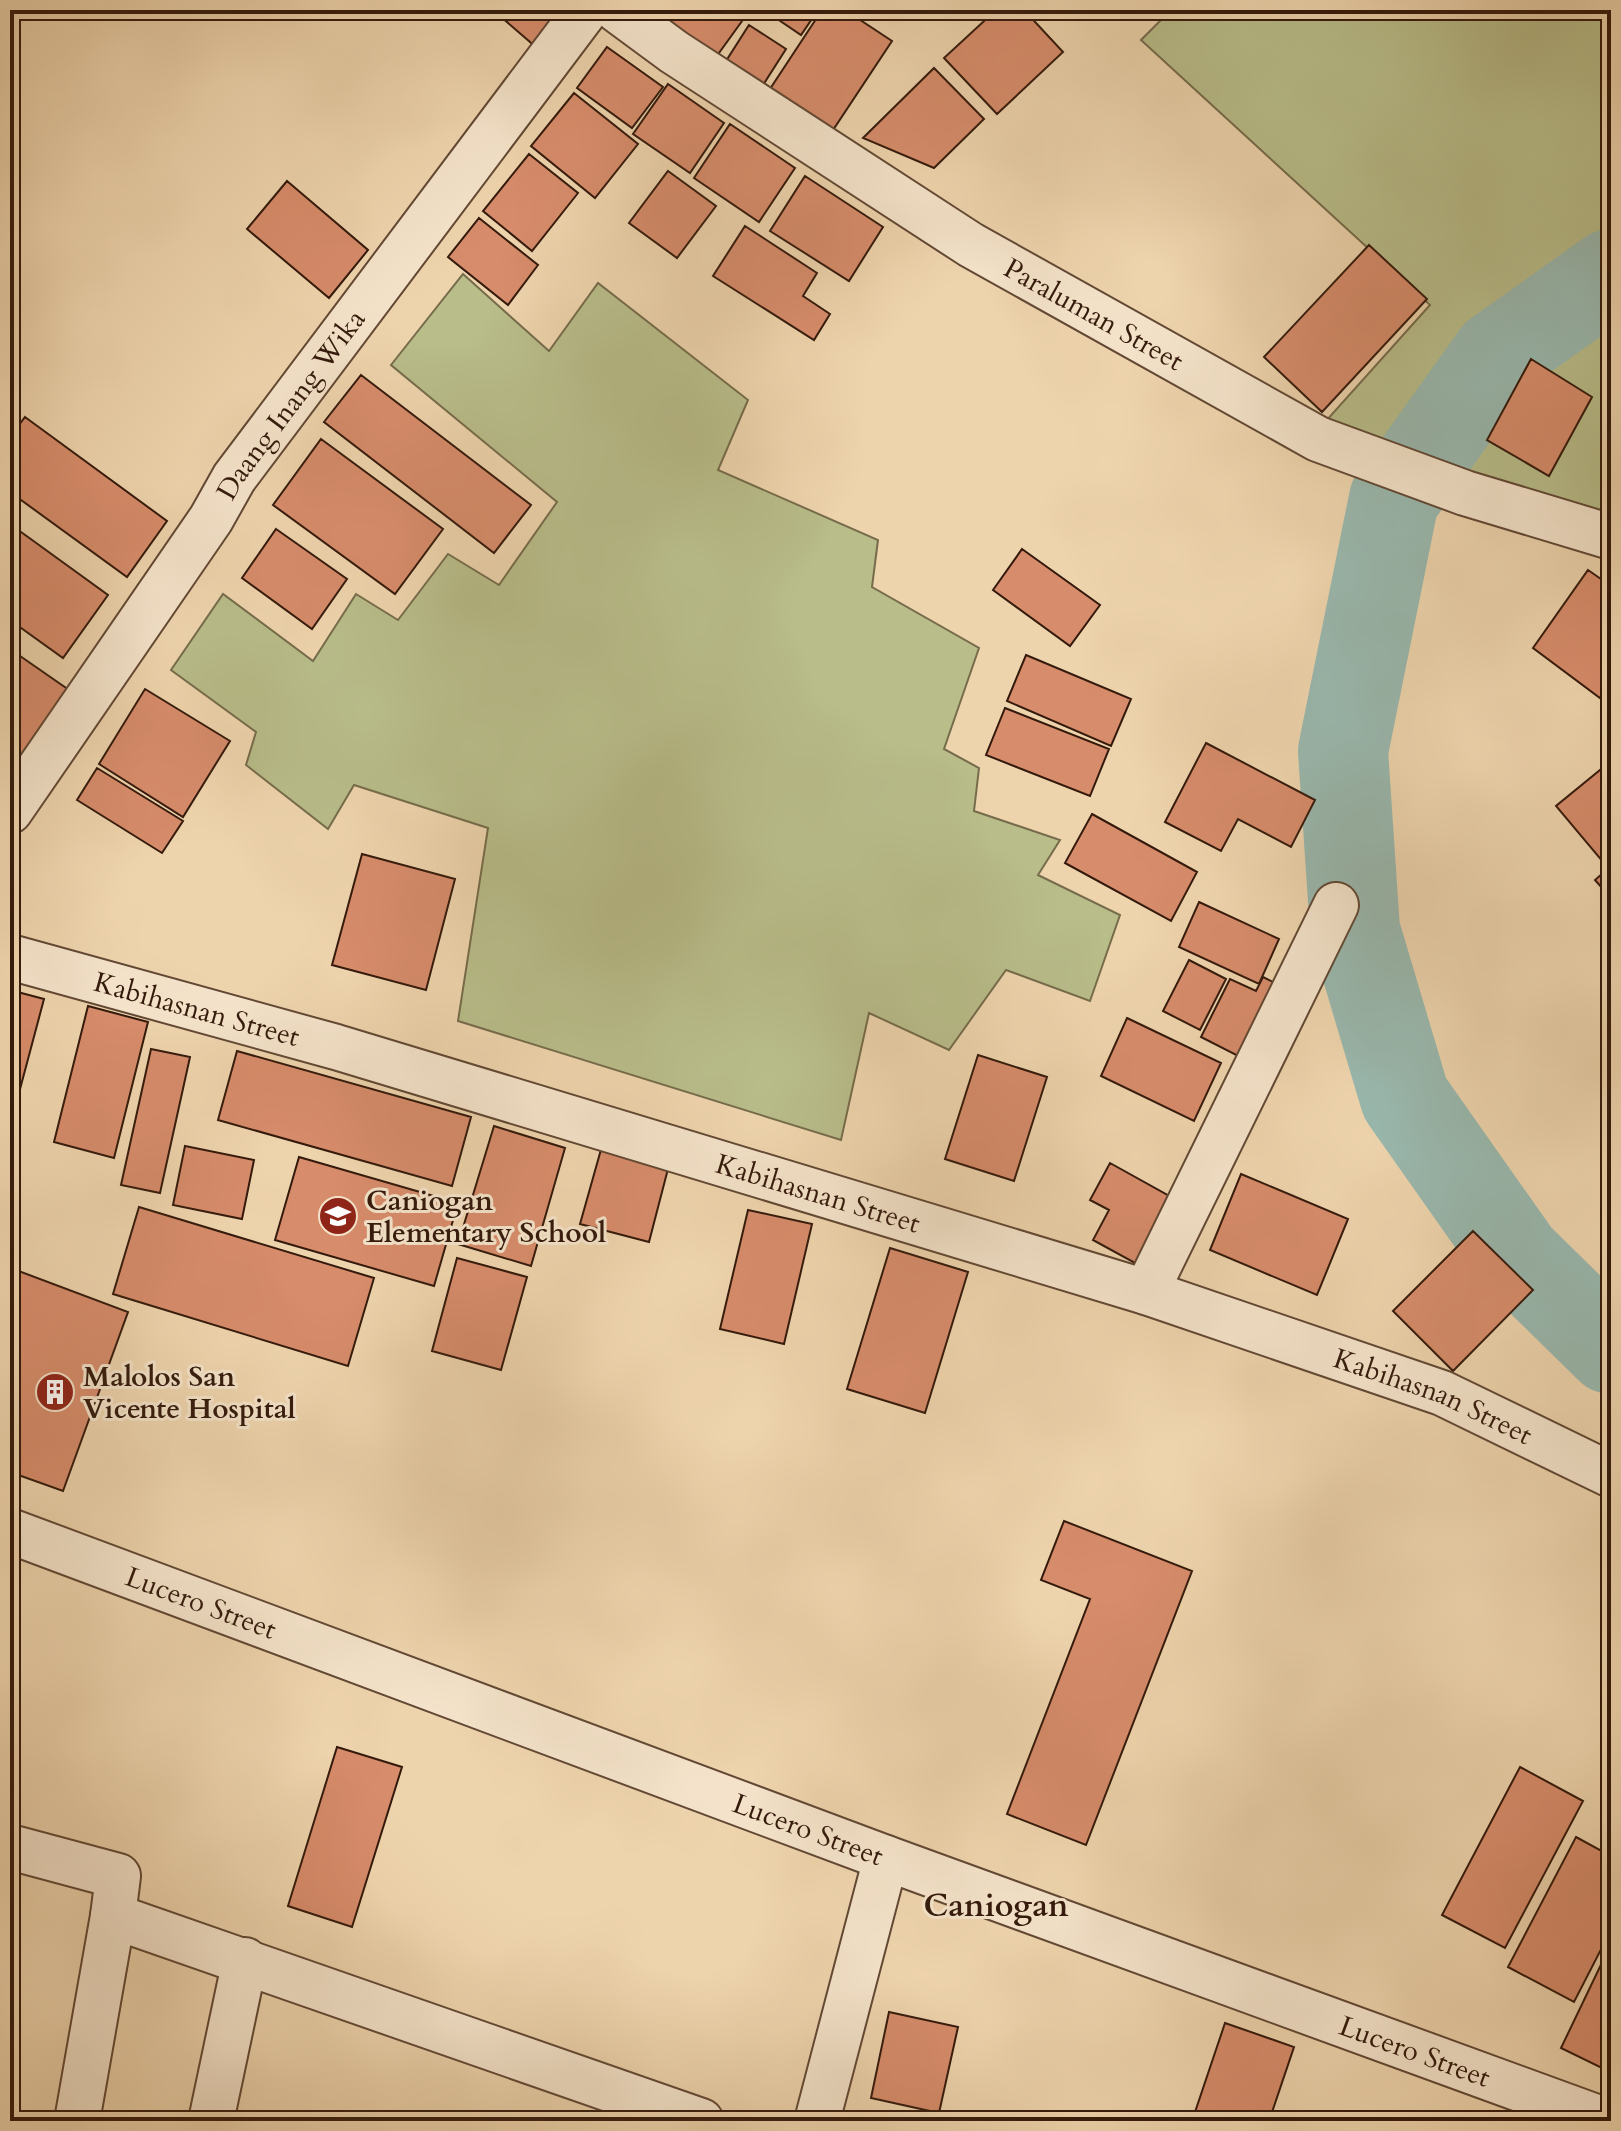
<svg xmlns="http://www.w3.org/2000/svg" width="1621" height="2131" font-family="Cardo,serif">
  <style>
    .green { fill: #b8bd8a; stroke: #766c4b; stroke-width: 2 }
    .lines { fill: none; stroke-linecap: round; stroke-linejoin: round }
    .river { stroke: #99b8ae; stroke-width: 90 }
    .building { fill: #d78c6b; stroke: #341a0c; stroke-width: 2 }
    .minor-casing { stroke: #624834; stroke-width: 48 }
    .minor { stroke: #f4e3ca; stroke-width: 44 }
    .labels { text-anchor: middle; stroke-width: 6; stroke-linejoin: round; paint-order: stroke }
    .street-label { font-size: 28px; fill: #341a0c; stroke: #f4e3ca }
    .poi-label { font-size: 28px; font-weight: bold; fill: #341a0c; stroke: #f4e3ca; text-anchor: start }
    .quarter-label { font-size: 32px; font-weight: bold; fill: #341a0c; stroke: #f4e3ca }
  </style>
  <rect width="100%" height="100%" fill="#eed4ad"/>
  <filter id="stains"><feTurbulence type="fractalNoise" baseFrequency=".0025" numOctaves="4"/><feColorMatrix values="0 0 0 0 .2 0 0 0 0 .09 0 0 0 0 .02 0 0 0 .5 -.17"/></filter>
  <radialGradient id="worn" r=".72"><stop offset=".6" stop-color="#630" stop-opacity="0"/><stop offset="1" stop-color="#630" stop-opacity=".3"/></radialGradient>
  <!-- green -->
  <path class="green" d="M 1171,10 L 1611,10 L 1611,524 L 1325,422 L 1430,305 L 1141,40 Z
    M 463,274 L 549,351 L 598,283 L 748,400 L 718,470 L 878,540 L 872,587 L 979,648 L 944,749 L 979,768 L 974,811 L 1060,840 L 1038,875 L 1120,915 L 1090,1001 L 1006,970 L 949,1050 L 869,1013 L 841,1140 L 458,1021 L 488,828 L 354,785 L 328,829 L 246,765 L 256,732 L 171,670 L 223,594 L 313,661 L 356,594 L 398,620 L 448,554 L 499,585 L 557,502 L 391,365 Z"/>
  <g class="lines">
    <!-- river -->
    <path class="river" d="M 1611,274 L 1497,355 L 1394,499 L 1343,751 L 1355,930 L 1405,1098 L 1517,1257 L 1611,1349"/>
  </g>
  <!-- building -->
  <path class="building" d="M 493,10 L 569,10 L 537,48 Z
    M 652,10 L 750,10 L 711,64 Z
    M 764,10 L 818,10 L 801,35 Z
    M 822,10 L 845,10 L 892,41 L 831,133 L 768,92 Z
    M 996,10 L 1024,10 L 1063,52 L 997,114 L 944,58 Z
    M 749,25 L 786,49 L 756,96 L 719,72 Z
    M 607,47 L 663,87 L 632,128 L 577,88 Z
    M 934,68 L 984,119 L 934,168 L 863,138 Z
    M 668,84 L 724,123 L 690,173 L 633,134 Z
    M 574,93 L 638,144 L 595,198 L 531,146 Z
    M 730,124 L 795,168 L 759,222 L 694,178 Z
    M 529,154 L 578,193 L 532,251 L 483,211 Z
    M 668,171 L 716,206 L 677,258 L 629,223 Z
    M 805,176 L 883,227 L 849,281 L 770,231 Z
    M 287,181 L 368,250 L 329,298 L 247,229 Z
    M 479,218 L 538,265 L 508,305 L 448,257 Z
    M 745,226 L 817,273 L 803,296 L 830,314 L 814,340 L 713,276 Z
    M 1369,245 L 1427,299 L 1322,412 L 1264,357 Z
    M 1531,359 L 1592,397 L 1549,476 L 1487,440 Z
    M 361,375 L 531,505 L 494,553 L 324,422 Z
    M 25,417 L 167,521 L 127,577 L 10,492 L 10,437 Z
    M 321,439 L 443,529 L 395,594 L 273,505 Z
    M 10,524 L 108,595 L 63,658 L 10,620 Z
    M 276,529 L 347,579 L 312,629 L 242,578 Z
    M 1022,549 L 1100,605 L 1070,646 L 993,590 Z
    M 1588,570 L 1611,586 L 1611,682 L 1600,698 L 1533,648 Z
    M 10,649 L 69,690 L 22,757 L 10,748 Z
    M 1026,655 L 1131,699 L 1111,746 L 1007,701 Z
    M 145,689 L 230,741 L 183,817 L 99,764 Z
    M 1005,708 L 1109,749 L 1090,796 L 986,755 Z
    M 1206,743 L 1315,800 L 1291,847 L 1238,819 L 1221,851 L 1165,822 Z
    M 1611,761 L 1611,856 L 1603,862 L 1556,806 Z
    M 97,768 L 183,821 L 162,853 L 77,800 Z
    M 1092,814 L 1197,872 L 1171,921 L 1065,863 Z
    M 362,854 L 455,879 L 426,990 L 332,965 Z
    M 1611,866 L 1611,898 L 1595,880 Z
    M 1199,902 L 1279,939 L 1259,984 L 1179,947 Z
    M 1189,960 L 1226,979 L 1200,1030 L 1163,1011 Z
    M 1263,977 L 1283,987 L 1246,1060 L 1201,1037 L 1230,979 L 1256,991 Z
    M 10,990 L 44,999 L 15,1108 L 10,1106 Z
    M 88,1006 L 148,1022 L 114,1158 L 54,1142 Z
    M 1127,1018 L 1221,1063 L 1194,1121 L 1101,1076 Z
    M 151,1049 L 190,1057 L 160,1193 L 121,1185 Z
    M 237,1051 L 471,1117 L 452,1186 L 218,1120 Z
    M 978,1055 L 1047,1077 L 1014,1181 L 945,1159 Z
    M 494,1126 L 565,1148 L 531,1266 L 458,1244 Z
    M 185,1146 L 254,1160 L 242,1219 L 173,1205 Z
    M 602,1146 L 669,1165 L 649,1242 L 580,1224 Z
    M 299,1157 L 458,1203 L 434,1286 L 275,1240 Z
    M 1110,1163 L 1180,1202 L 1144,1268 L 1093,1240 L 1109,1210 L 1090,1200 Z
    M 1241,1174 L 1348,1219 L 1317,1295 L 1210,1250 Z
    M 139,1207 L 374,1278 L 348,1366 L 113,1294 Z
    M 748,1210 L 812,1224 L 784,1344 L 720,1329 Z
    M 1473,1231 L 1533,1290 L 1453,1371 L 1393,1311 Z
    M 890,1248 L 968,1272 L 925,1413 L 847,1389 Z
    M 457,1258 L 527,1277 L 501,1370 L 432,1351 Z
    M 16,1270 L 128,1312 L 63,1491 L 10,1472 L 10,1288 Z
    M 1064,1521 L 1192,1571 L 1086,1845 L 1007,1814 L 1090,1599 L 1041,1580 Z
    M 337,1747 L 402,1767 L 352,1927 L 288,1906 Z
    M 1520,1767 L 1583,1801 L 1505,1948 L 1442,1915 Z
    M 1576,1837 L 1611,1856 L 1611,1930 L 1574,2002 L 1508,1967 Z
    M 1608,1950 L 1611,1951 L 1610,2072 L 1561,2048 Z
    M 889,2012 L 958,2027 L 939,2113 L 871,2098 Z
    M 1225,2023 L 1294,2047 L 1269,2121 L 1192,2121 Z"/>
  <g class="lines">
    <!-- minor casing -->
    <g class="minor-casing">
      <g id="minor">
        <path id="s1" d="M 617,10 L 674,52 L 971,245 L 1318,439 L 1465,493 L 1611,537"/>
        <path id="s2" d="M 10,811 L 211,519 L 234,478 L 586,10"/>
        <path id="s3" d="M 10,957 L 336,1047 L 1146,1292 L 1442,1393 L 1611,1475"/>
        <path d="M 1146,1292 L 1336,905"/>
        <path id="s4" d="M 10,1531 L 886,1858 L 1607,2121"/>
        <path d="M 10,1847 L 118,1876 L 113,1916"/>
        <path d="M 77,2121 L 113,1916 L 701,2121"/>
        <path d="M 211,2121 L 245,1960"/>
        <path d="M 817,2121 L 886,1858"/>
      </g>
    </g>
    <!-- minor -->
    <use href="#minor" class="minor"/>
  </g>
  <!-- icons -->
  <defs>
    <g id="school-disc" transform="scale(2)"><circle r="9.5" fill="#8f2418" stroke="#f4e3ca"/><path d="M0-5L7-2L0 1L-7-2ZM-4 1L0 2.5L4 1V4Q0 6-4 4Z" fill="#fff"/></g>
    <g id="building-disc" transform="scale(2)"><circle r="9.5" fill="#8f2418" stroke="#f4e3ca"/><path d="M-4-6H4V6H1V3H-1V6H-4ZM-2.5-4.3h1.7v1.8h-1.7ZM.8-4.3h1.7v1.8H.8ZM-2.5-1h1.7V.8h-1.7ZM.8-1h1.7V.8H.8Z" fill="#fff"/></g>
  </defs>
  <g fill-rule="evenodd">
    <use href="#school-disc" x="338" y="1216"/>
    <use href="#building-disc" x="55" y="1392"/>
  </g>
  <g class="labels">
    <!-- street labels -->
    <g class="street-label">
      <text dy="10" stroke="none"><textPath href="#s1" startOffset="566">Paraluman Street</textPath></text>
      <text dy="10" stroke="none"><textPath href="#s2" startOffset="494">Daang Inang Wika</textPath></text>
      <text dy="10" stroke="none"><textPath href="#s3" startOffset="194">Kabihasnan Street</textPath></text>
      <text dy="10" stroke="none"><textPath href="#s3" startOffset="842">Kabihasnan Street</textPath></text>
      <text dy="10" stroke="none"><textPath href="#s3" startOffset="1490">Kabihasnan Street</textPath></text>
      <text dy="10" stroke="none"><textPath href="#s4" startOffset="204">Lucero Street</textPath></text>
      <text dy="10" stroke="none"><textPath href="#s4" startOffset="852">Lucero Street</textPath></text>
      <text dy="10" stroke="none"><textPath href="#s4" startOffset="1498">Lucero Street</textPath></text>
    </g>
    <!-- poi labels -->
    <g class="poi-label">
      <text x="366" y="1210">Caniogan<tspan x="366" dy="32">Elementary School</tspan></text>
      <text x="83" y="1386">Malolos San<tspan x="83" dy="32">Vicente Hospital</tspan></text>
    </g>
    <!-- quarter labels -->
    <g class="quarter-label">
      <text x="996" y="1916">Caniogan</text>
    </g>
  </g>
  <!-- margin -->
  <rect width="1621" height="2131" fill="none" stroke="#eed4ad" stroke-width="40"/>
  <rect x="12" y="12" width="1597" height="2107" fill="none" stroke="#341a0c" stroke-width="4"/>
  <rect x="20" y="20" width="1581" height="2091" fill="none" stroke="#341a0c" stroke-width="2"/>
  <rect width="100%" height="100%" filter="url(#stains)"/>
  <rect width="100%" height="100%" fill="url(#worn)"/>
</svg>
